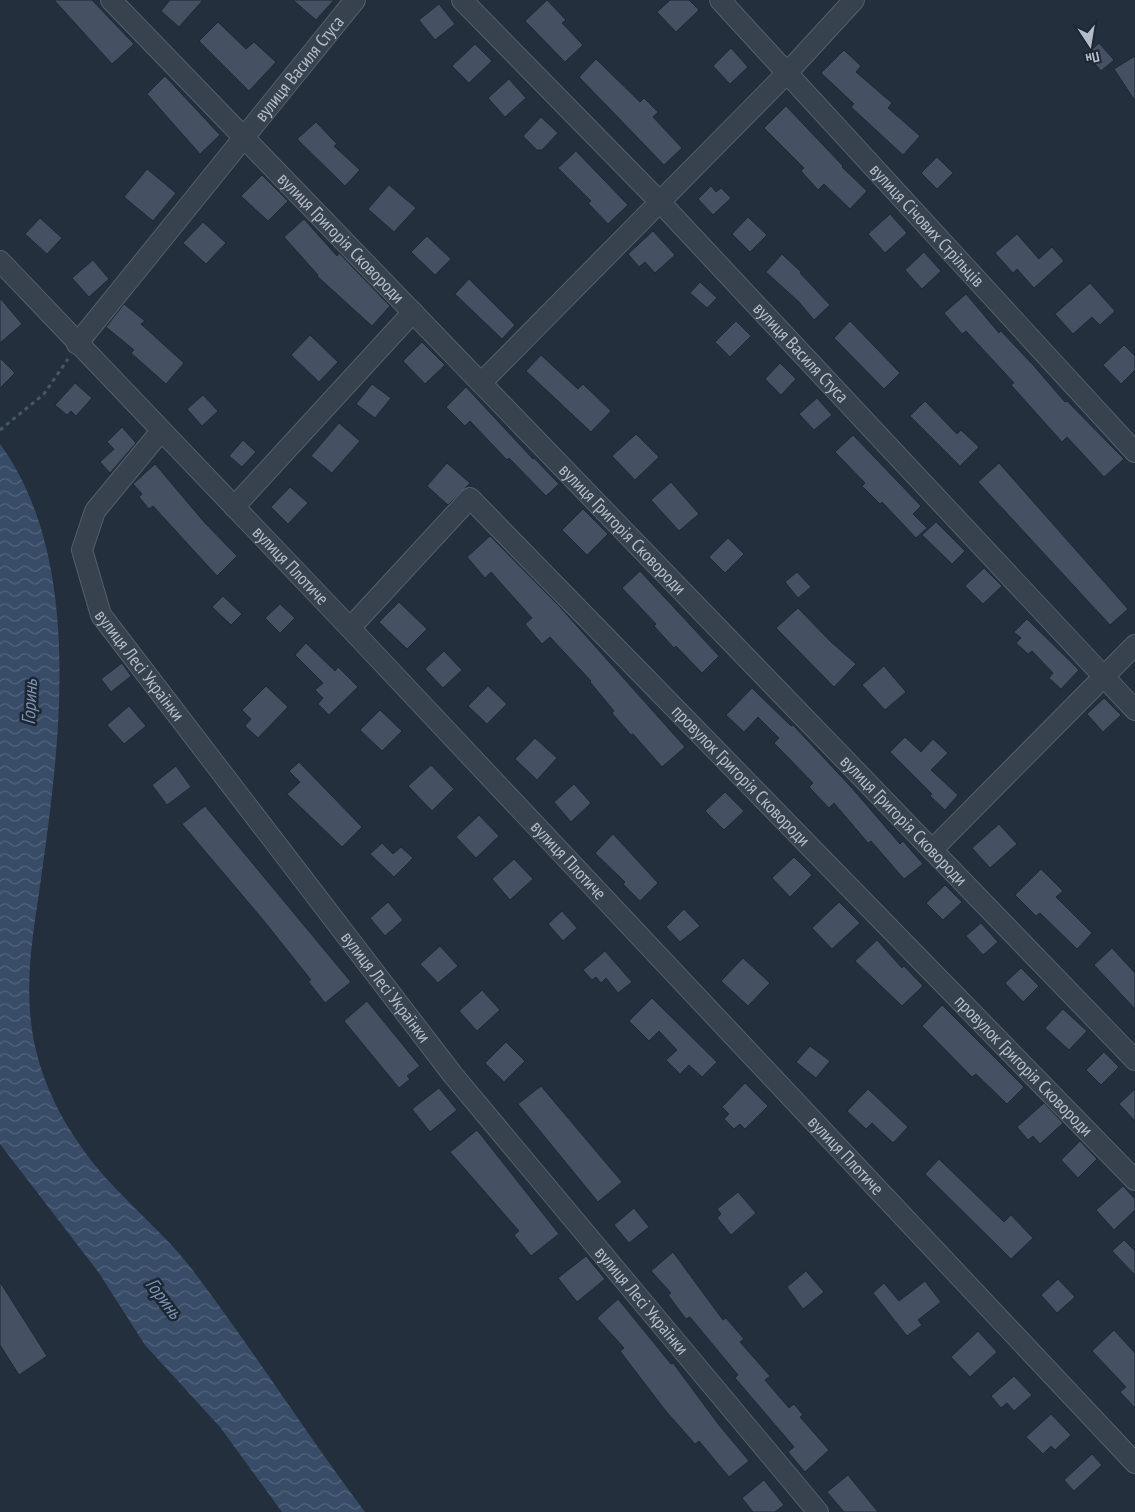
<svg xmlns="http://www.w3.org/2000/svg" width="1135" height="1512" font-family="'PT Sans Narrow',sans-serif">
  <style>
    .water { fill: url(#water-waves) }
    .building { fill: #455162; stroke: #1f2835 }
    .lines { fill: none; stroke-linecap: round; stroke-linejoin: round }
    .minor-casing { stroke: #565f6c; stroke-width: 22 }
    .path { stroke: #44595c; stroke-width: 3; stroke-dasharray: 4 4; stroke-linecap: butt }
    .minor { stroke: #38414e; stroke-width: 20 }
    .labels { text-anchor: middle; stroke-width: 5; stroke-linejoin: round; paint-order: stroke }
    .street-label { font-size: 18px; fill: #b4bcc9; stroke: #1d2633 }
    .water-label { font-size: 19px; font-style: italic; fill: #7c92b1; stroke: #1d2633 }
  </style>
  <defs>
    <pattern id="water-waves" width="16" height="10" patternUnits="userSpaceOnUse" patternTransform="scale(1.25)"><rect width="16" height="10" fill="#394c67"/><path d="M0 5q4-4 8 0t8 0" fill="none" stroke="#53647b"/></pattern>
  </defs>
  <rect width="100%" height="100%" fill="#242f3e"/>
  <!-- water -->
  <path class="water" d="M 0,444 C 86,562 59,750 40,886 C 32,940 23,992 35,1046 C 47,1102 81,1154 121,1194 C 145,1219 170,1241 191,1268 C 252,1348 305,1432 365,1512 L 282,1512 L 220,1427 L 145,1345 L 99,1273 L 0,1144 Z"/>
  <!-- building -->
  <path class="building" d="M 54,0 L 92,0 L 134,44 L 112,64 Z
    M 170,0 L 203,0 L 179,27 L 161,11 Z
    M 293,0 L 334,0 L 316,20 Z
    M 547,0 L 566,20 L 562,23 L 583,45 L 565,62 L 525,21 Z
    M 670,0 L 689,0 L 699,10 L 676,32 L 657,12 Z
    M 439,4 L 455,24 L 435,40 L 419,20 Z
    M 218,22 L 246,49 L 254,42 L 276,62 L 249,91 L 199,41 Z
    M 1099,43 L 1114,60 L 1101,71 L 1087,54 Z
    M 475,44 L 492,61 L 469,83 L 452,66 Z
    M 731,48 L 748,67 L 730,84 L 713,66 Z
    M 844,50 L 861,66 L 856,72 L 892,103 L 888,108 L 920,136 L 903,155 L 851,107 L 854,104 L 821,73 Z
    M 1135,56 L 1135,101 L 1114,69 Z
    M 596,59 L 640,102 L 644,98 L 658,112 L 653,117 L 682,148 L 664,165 L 579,77 Z
    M 165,76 L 220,135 L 200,154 L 147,94 Z
    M 509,79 L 526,98 L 505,117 L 488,98 Z
    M 786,106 L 843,166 L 842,167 L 867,191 L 850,209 L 824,184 L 818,190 L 801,171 L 804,168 L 764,128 Z
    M 541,117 L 558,133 L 542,150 L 537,150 L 523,136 Z
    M 316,122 L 337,144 L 334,146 L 360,170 L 345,186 L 297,139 Z
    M 576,151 L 628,205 L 608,224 L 588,203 L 591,201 L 558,168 Z
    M 937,157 L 953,173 L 937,189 L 921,173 Z
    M 147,169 L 176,193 L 153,221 L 124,197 Z
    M 262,175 L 288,201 L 268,221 L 241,196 Z
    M 389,185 L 416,208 L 394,232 L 368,209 Z
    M 711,186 L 716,192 L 721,188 L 731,198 L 713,215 L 698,199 Z
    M 890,214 L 907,233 L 885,253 L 868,234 Z
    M 748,217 L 767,235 L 750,252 L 732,234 Z
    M 40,218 L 62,238 L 47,254 L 25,234 Z
    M 304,219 L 337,256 L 339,253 L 390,306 L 372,326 L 317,276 L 318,275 L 284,237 Z
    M 203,222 L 226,243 L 206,264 L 183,243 Z
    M 653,231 L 675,255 L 655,273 L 645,262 L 639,267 L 628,254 Z
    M 1017,234 L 1039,259 L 1052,247 L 1064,261 L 1034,288 L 1017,269 L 1013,273 L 995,253 Z
    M 427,236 L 451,259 L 435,275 L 411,252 Z
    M 924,252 L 941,271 L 922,289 L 905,270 Z
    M 782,254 L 801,272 L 800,273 L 830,305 L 814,320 L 799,302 L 766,272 Z
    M 93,260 L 109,279 L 89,297 L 72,278 Z
    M 469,279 L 515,325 L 502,339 L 455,294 Z
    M 700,282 L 717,298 L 707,308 L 690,293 Z
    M 1090,283 L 1115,311 L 1100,325 L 1092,317 L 1073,334 L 1055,314 Z
    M 966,294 L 999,333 L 1001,331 L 1034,366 L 1065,402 L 1067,401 L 1124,459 L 1104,477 L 1067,437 L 1062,442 L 1011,385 L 1014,383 L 966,331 L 962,334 L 944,313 Z
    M 0,298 L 22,324 L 0,343 Z
    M 124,304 L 145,321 L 141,324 L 184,363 L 166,384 L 131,353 L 134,350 L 106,327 Z
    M 736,321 L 751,336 L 730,357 L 715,342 Z
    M 850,321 L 900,373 L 884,389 L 834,338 Z
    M 310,335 L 338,362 L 319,382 L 291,355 Z
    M 422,342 L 445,365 L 425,384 L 403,361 Z
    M 1124,345 L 1135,356 L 1135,370 L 1121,384 L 1103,365 Z
    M 541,355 L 578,389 L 583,384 L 611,411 L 591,432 L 526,371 Z
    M 0,358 L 15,373 L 0,388 Z
    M 780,363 L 796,379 L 781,395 L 765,379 Z
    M 75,383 L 92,398 L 76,416 L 71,411 L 67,415 L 55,405 Z
    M 372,384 L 391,398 L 375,418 L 356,404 Z
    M 466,387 L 533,459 L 534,458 L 559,484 L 546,496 L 509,458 L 507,460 L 470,421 L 465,426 L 446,407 Z
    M 203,395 L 218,411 L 202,426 L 187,409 Z
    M 817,398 L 832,415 L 814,430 L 799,414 Z
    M 925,401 L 957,434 L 961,430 L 979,447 L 960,466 L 910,416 Z
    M 339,423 L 360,441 L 332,473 L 311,456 Z
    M 122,427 L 136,443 L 110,473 L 100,462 L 114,449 L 107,442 Z
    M 636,434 L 659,457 L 635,480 L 612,456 Z
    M 853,435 L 921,506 L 913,514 L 927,528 L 916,538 L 882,502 L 880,504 L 862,486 L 865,483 L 835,452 Z
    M 243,440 L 256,452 L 242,467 L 229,456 Z
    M 447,463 L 470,483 L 448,505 L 427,486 Z
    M 999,463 L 1128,609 L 1110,625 L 978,482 Z
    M 155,464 L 205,523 L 237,556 L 217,576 L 153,506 L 149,509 L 139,497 L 142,494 L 133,484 Z
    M 671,482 L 699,514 L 679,531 L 651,500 Z
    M 290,487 L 308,503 L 288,524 L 271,507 Z
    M 583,509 L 608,534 L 587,555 L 562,530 Z
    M 936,522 L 965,551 L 952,564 L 922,535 Z
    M 490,536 L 560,607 L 685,747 L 662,767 L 633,734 L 631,735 L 612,713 L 614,711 L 590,682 L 591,681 L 550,637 L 542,644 L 525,624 L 532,618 L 491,572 L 485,578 L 467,557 Z
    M 728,538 L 744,554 L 725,573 L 709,557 Z
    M 984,568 L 1002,586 L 983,604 L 965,586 Z
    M 640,571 L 719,656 L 702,673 L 676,646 L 674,648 L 654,626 L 656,624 L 622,588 Z
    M 797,572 L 811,587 L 798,598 L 785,582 Z
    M 223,596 L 242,614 L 231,625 L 212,607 Z
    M 399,602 L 427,629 L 407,649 L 379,622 Z
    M 280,604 L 295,618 L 280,633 L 265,618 Z
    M 798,608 L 831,642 L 856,664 L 834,687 L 776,628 Z
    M 1027,619 L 1079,670 L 1061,689 L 1049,678 L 1053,673 L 1032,651 L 1028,654 L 1016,643 L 1021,638 L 1014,632 Z
    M 306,643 L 335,671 L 338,667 L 358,687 L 329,715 L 318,704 L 323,698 L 315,690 L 323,683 L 295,655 Z
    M 444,651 L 462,670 L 443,688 L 425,669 Z
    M 122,663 L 131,676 L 111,692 L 101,679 Z
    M 884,666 L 906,692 L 885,710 L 862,685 Z
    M 266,686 L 288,707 L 258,738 L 245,726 L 251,719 L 242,710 Z
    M 488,686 L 507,704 L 487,724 L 468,706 Z
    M 752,688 L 791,726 L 793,725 L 852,788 L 900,844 L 903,841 L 923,864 L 904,879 L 871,841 L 868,843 L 834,803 L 829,808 L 809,787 L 813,783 L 774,743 L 779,738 L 758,717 L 744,732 L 726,715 Z
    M 1104,698 L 1121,715 L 1103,732 L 1087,714 Z
    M 129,706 L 146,726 L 124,744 L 107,725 Z
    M 380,710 L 402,731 L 382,751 L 360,730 Z
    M 905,737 L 921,752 L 933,739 L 948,753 L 931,770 L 958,795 L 945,810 L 930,796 L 932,794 L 890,752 Z
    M 535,738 L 557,758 L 537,780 L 515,759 Z
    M 299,762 L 362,827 L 342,847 L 287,794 L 300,782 L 289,771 Z
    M 431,765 L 454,789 L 432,811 L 408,786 Z
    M 176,766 L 191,787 L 167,805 L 152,785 Z
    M 574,784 L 591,803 L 571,822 L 554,802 Z
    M 725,792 L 744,811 L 724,830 L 705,811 Z
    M 205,806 L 351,982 L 325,1003 L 308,981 L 311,980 L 264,921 L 182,824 Z
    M 479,815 L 499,836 L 476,858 L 456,837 Z
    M 999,824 L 1017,844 L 990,868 L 972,848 Z
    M 613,834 L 658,883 L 640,901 L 623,884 L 625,882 L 595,853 Z
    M 382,843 L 393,854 L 401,847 L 413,858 L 394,877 L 370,854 Z
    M 794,857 L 812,875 L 790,897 L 772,878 Z
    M 514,859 L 533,879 L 510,900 L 492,879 Z
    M 1041,869 L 1063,891 L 1056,897 L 1092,933 L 1077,949 L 1040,913 L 1036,916 L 1015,895 Z
    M 945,885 L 962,902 L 943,920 L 926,903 Z
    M 388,902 L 403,920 L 385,936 L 370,918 Z
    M 839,902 L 860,923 L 832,949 L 812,928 Z
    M 684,909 L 700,926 L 680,942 L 666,927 Z
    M 562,911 L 577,928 L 563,941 L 548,924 Z
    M 981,923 L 998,942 L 983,955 L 966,936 Z
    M 877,940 L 902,968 L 904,966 L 923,986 L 902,1006 L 855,961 Z
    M 440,946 L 458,966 L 438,983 L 420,964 Z
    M 1112,948 L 1135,973 L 1135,1009 L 1094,965 Z
    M 605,951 L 632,982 L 618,993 L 606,978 L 601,983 L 596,977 L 592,980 L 583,970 Z
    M 743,958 L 770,983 L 748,1006 L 721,981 Z
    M 1021,968 L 1039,986 L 1023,1002 L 1005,983 Z
    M 482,990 L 500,1010 L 477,1031 L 459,1011 Z
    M 652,998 L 717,1062 L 702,1077 L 689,1065 L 680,1074 L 666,1060 L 677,1050 L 659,1031 L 649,1041 L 629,1021 Z
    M 367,1001 L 420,1066 L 407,1076 L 410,1079 L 399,1088 L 344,1021 Z
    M 942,1005 L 1024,1087 L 1007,1104 L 976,1074 L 972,1077 L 922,1026 Z
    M 1063,1009 L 1087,1031 L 1069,1050 L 1045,1028 Z
    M 506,1042 L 525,1061 L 504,1082 L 485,1063 Z
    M 810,1046 L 830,1061 L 816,1078 L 796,1062 Z
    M 1104,1052 L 1119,1067 L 1101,1085 L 1086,1070 Z
    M 745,1083 L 768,1106 L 745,1129 L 740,1124 L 734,1129 L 724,1119 L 729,1114 L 722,1107 Z
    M 541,1086 L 622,1182 L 598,1202 L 518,1104 Z
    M 439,1088 L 457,1110 L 430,1132 L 412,1109 Z
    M 868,1089 L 908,1127 L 893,1143 L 872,1123 L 866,1129 L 847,1111 Z
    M 1135,1089 L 1135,1121 L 1119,1104 Z
    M 1044,1103 L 1063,1123 L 1040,1144 L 1033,1136 L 1028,1140 L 1017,1127 Z
    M 477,1130 L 559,1234 L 531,1256 L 514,1235 L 519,1231 L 450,1152 Z
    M 1080,1141 L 1097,1159 L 1078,1178 L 1061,1160 Z
    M 939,1159 L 1004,1222 L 1011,1215 L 1033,1238 L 1011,1259 L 925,1174 Z
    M 1123,1186 L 1135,1199 L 1135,1210 L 1114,1230 L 1096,1210 Z
    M 738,1192 L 756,1213 L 731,1235 L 717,1218 L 721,1214 L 717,1209 Z
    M 634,1208 L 649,1227 L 629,1243 L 614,1225 Z
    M 1124,1240 L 1135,1251 L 1135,1275 L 1112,1251 Z
    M 673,1252 L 723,1320 L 726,1318 L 744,1339 L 740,1342 L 770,1376 L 765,1380 L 789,1408 L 794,1404 L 803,1415 L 800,1417 L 829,1450 L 805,1472 L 788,1452 L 794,1447 L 735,1378 L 738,1375 L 690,1317 L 686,1319 L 668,1295 L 671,1293 L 651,1271 Z
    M 586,1256 L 605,1279 L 577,1302 L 558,1278 Z
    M 806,1271 L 824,1292 L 803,1309 L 787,1287 Z
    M 1058,1279 L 1075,1297 L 1057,1313 L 1041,1295 Z
    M 925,1281 L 941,1302 L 918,1320 L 922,1325 L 907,1336 L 873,1293 L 884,1283 L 899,1301 Z
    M 0,1282 L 47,1356 L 19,1375 L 0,1345 Z
    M 618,1299 L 671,1364 L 673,1363 L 719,1425 L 749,1461 L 729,1477 L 699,1441 L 695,1444 L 665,1410 L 620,1351 L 624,1348 L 597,1318 Z
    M 1114,1330 L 1135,1353 L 1135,1408 L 1120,1392 L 1126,1387 L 1092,1351 Z
    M 978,1331 L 997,1352 L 970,1377 L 951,1357 Z
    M 1014,1376 L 1032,1395 L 1014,1411 L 1007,1403 L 1001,1408 L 991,1396 Z
    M 1051,1414 L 1071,1435 L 1055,1450 L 1051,1446 L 1043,1454 L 1026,1437 Z
    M 1092,1454 L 1102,1465 L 1074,1491 L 1064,1480 Z
    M 848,1475 L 878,1512 L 844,1512 L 827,1492 Z
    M 764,1480 L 784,1505 L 775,1512 L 753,1512 L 742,1498 Z"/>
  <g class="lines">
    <!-- minor casing -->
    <g class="minor-casing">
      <g id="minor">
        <path id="s1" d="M 111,0 L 1135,1060"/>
        <path id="s2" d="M 462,0 L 659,201 L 1135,710"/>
        <path id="s3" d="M 720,0 L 1135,452"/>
        <path id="s4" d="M 0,261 L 350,628 L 1135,1463"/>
        <path id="s5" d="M 77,344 L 355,0"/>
        <path d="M 481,383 L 788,72 L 854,0"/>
        <path id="s6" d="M 161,431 L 95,511 L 82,550 L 101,615 L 453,1075 L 818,1512"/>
        <path d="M 234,507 L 413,312"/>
        <path id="s7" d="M 350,628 L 470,498 L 1135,1180"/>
        <path d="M 932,850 L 1135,645"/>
      </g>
    </g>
    <!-- path -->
    <path class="path" d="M 0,430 L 44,394 L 68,359"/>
    <!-- minor -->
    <use href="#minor" class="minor"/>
  </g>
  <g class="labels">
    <!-- street labels -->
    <g class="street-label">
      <text dy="6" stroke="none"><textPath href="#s5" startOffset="354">вулиця Василя Стуса</textPath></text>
      <text dy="6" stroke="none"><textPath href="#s3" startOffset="306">вулиця Січових Стрільців</textPath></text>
      <text dy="6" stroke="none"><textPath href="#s1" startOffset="331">вулиця Григорія Сковороди</textPath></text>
      <text dy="6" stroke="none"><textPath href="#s2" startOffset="489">вулиця Василя Стуса</textPath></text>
      <text dy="6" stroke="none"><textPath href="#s1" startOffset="736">вулиця Григорія Сковороди</textPath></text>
      <text dy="6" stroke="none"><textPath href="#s4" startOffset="421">вулиця Плотиче</textPath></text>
      <text dy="6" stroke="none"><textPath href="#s6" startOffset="276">вулиця Лесі Українки</textPath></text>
      <text dy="6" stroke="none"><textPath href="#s7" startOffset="565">провулок Григорія Сковороди</textPath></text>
      <text dy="6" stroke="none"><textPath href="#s1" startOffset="1141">вулиця Григорія Сковороди</textPath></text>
      <text dy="6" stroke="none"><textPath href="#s4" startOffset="826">вулиця Плотиче</textPath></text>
      <text dy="6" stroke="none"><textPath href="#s6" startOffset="681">вулиця Лесі Українки</textPath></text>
      <text dy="6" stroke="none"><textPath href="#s7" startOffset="970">провулок Григорія Сковороди</textPath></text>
      <text dy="6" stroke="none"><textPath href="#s4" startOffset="1231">вулиця Плотиче</textPath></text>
      <text dy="6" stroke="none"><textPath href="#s6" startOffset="1086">вулиця Лесі Українки</textPath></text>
    </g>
    <!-- water labels -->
    <g class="water-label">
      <text transform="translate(29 702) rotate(-87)" y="7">Горинь</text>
      <text transform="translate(164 1298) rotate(53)" y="7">Горинь</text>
    </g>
  </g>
  <!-- north arrow -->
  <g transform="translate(1090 45) rotate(168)" stroke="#1d2633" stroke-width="4" paint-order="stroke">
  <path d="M0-4L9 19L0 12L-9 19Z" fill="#b4bcc9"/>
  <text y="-8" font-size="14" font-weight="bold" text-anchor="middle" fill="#b4bcc9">Пн</text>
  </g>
</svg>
